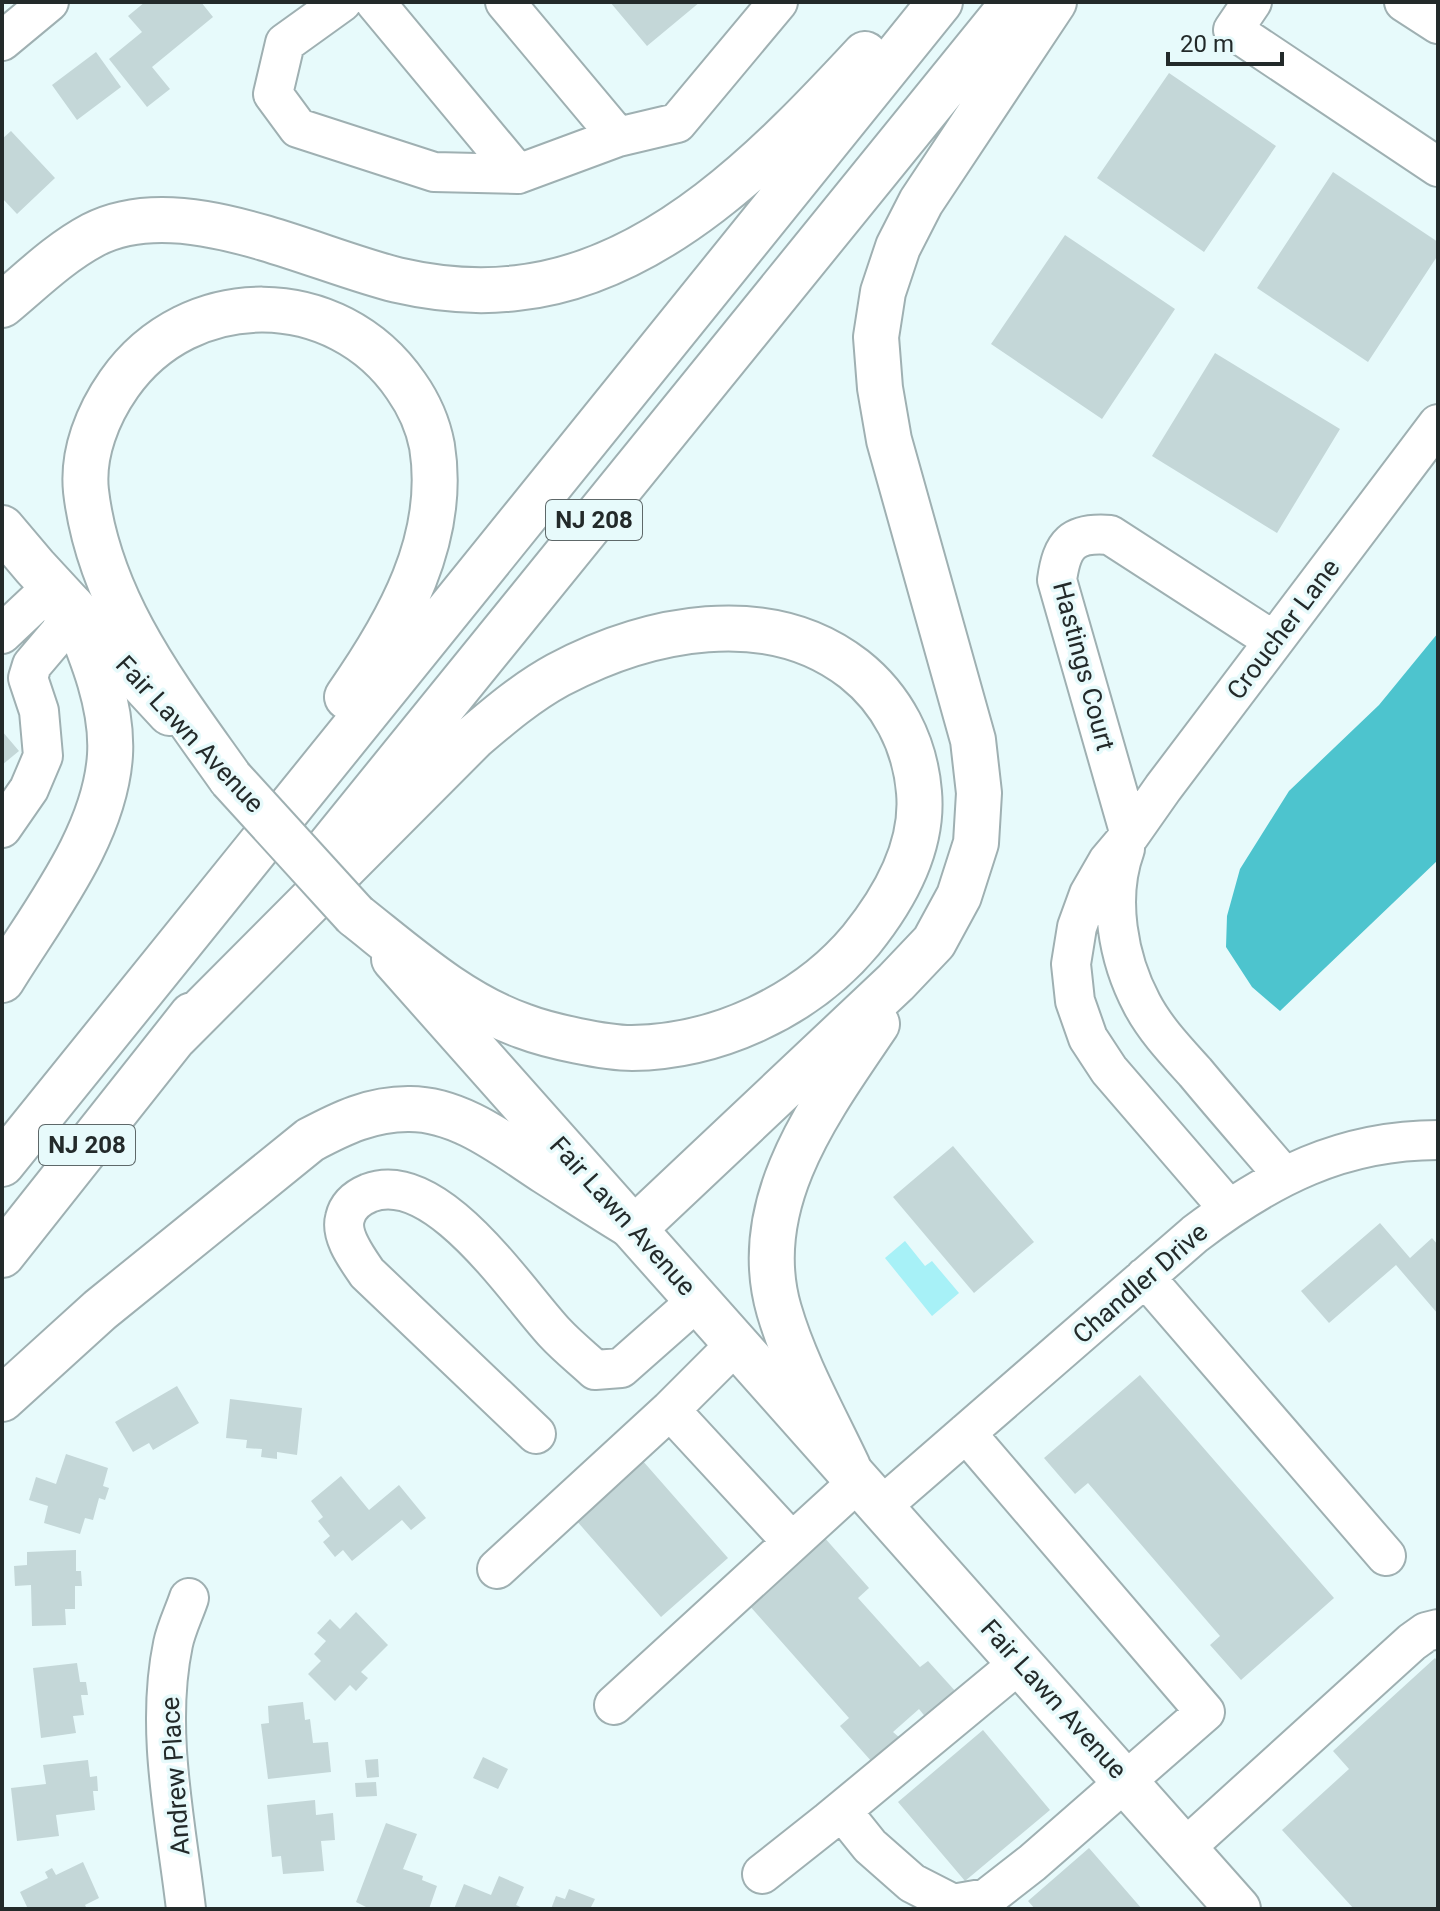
<svg xmlns="http://www.w3.org/2000/svg" width="1440" height="1911" font-family="Roboto,sans-serif">
  <style>
    .green { fill: #a7f1f7 }
    .water { fill: #4dc4ce }
    .building { fill: #c4d7d8 }
    .lines { fill: none; stroke-linecap: round; stroke-linejoin: round }
    .minor-casing { stroke: #9fb0b2; stroke-width: 42 }
    .major-casing { stroke: #9fb0b2; stroke-width: 48 }
    .highway-casing { stroke: #9fb0b2; stroke-width: 48 }
    .minor { stroke: #fff; stroke-width: 38 }
    .major { stroke: #fff; stroke-width: 44 }
    .highway { stroke: #fff; stroke-width: 44 }
    .major-bridge-casing { stroke: #9fb0b2; stroke-width: 48; stroke-linecap: butt }
    .major-bridge { stroke: #fff; stroke-width: 44 }
    .labels { text-anchor: middle; stroke-width: 7; stroke-linejoin: round; paint-order: stroke }
    .shield { fill: #e7fafb; stroke: #5e6869; stroke-width: 2 }
    .shield-label { font-size: 24px; font-weight: bold; fill: #232a2a }
    .street-label { font-size: 26px; fill: #232a2a; stroke: #e7fafb }
  </style>
  <rect width="100%" height="100%" fill="#e7fafb"/>
  <!-- green -->
  <path class="green" d="M 905,1241 L 925,1266 L 932,1261 L 959,1293 L 932,1316 L 885,1258 Z"/>
  <!-- water -->
  <path class="water" d="M 1438,633 L 1438,860 L 1280,1011 L 1252,987 L 1226,947 L 1227,916 L 1240,869 L 1289,791 L 1379,705 Z"/>
  <!-- building -->
  <path class="building" d="M 145,2 L 201,2 L 213,17 L 152,67 L 170,89 L 147,107 L 109,59 L 142,32 L 128,16 Z
    M 610,2 L 700,2 L 647,46 Z
    M 96,52 L 121,87 L 77,120 L 52,85 Z
    M 1169,73 L 1276,146 L 1204,252 L 1097,178 Z
    M 11,131 L 55,178 L 17,214 L 2,198 L 2,139 Z
    M 1333,172 L 1438,242 L 1438,255 L 1368,362 L 1257,288 Z
    M 1065,235 L 1175,309 L 1102,419 L 991,344 Z
    M 1215,353 L 1340,429 L 1277,533 L 1152,456 Z
    M 2,731 L 19,751 L 2,765 Z
    M 953,1146 L 1034,1242 L 974,1293 L 893,1197 Z
    M 1380,1223 L 1410,1258 L 1432,1238 L 1438,1245 L 1438,1314 L 1396,1265 L 1329,1323 L 1301,1291 Z
    M 1140,1375 L 1334,1598 L 1241,1680 L 1210,1645 L 1220,1636 L 1088,1483 L 1075,1494 L 1044,1458 Z
    M 177,1386 L 199,1423 L 153,1450 L 149,1443 L 133,1452 L 115,1422 Z
    M 230,1399 L 302,1408 L 297,1455 L 277,1452 L 277,1459 L 261,1457 L 262,1449 L 246,1448 L 247,1440 L 226,1438 Z
    M 635,1452 L 728,1558 L 661,1617 L 568,1511 Z
    M 66,1454 L 108,1468 L 103,1486 L 109,1488 L 105,1500 L 99,1498 L 93,1520 L 85,1518 L 80,1534 L 44,1523 L 48,1506 L 29,1500 L 36,1477 L 56,1484 Z
    M 341,1476 L 369,1510 L 399,1485 L 426,1518 L 411,1530 L 402,1520 L 352,1561 L 343,1550 L 335,1557 L 323,1542 L 330,1536 L 318,1521 L 323,1517 L 311,1501 Z
    M 816,1528 L 869,1588 L 858,1598 L 920,1667 L 928,1661 L 957,1693 L 927,1719 L 919,1709 L 893,1732 L 900,1738 L 872,1762 L 840,1726 L 849,1718 L 740,1595 Z
    M 76,1550 L 76,1571 L 81,1571 L 82,1586 L 75,1586 L 75,1609 L 65,1609 L 66,1625 L 32,1626 L 31,1585 L 15,1586 L 14,1566 L 27,1565 L 27,1552 Z
    M 356,1612 L 388,1645 L 361,1672 L 368,1678 L 356,1691 L 350,1685 L 335,1701 L 308,1674 L 321,1661 L 314,1654 L 326,1641 L 317,1633 L 330,1619 L 340,1629 Z
    M 1435,1658 L 1438,1662 L 1438,1909 L 1354,1909 L 1282,1830 L 1349,1769 L 1333,1751 Z
    M 77,1663 L 80,1682 L 86,1682 L 88,1695 L 81,1695 L 84,1715 L 73,1716 L 76,1733 L 41,1738 L 33,1668 Z
    M 303,1702 L 305,1720 L 310,1719 L 313,1743 L 328,1742 L 331,1772 L 268,1779 L 261,1724 L 269,1723 L 268,1706 Z
    M 983,1730 L 1050,1810 L 965,1881 L 898,1802 Z
    M 483,1757 L 508,1769 L 498,1789 L 473,1778 Z
    M 378,1759 L 379,1777 L 367,1778 L 365,1760 Z
    M 88,1760 L 90,1777 L 97,1776 L 98,1791 L 93,1791 L 95,1810 L 56,1815 L 59,1836 L 17,1841 L 11,1788 L 46,1784 L 43,1765 Z
    M 376,1782 L 377,1796 L 356,1797 L 355,1783 Z
    M 315,1800 L 316,1815 L 333,1813 L 335,1840 L 321,1841 L 324,1871 L 283,1874 L 281,1856 L 272,1857 L 267,1805 Z
    M 386,1823 L 417,1834 L 403,1869 L 423,1876 L 422,1880 L 437,1886 L 429,1909 L 370,1909 L 356,1902 Z
    M 1089,1848 L 1142,1909 L 1035,1909 L 1028,1901 Z
    M 83,1862 L 99,1898 L 85,1905 L 87,1909 L 28,1909 L 20,1892 L 48,1878 L 45,1872 L 52,1868 L 56,1875 Z
    M 499,1876 L 524,1887 L 516,1905 L 525,1909 L 454,1909 L 464,1884 L 491,1895 Z
    M 569,1889 L 595,1899 L 590,1909 L 551,1909 L 556,1896 L 565,1899 Z"/>
  <g class="lines">
    <!-- minor casing -->
    <g class="minor-casing">
      <path id="minor" d="M 342,2 L 285,43 L 273,94 L 298,128 L 434,172 L 518,174 L 618,137 L 505,2
        M 375,2 L 518,174
        M 1252,2 L 1233,30 L 1438,167
        M 1404,2 L 1438,24
        M 2,41 L 49,2
        M 618,137 L 677,123 L 778,2
        M 2,634 L 53,586
        M 2,828 L 29,789 L 43,756 L 39,711 L 28,678 L 32,665 L 60,632 L 72,607
        M 1130,835 L 1057,580 C 1062,544 1072,532 1110,535 L 1274,641
        M 1125,849 C 1107,898 1118,959 1142,1004 C 1155,1029 1176,1051 1195,1072 C 1224,1107 1254,1141 1283,1175
        M 1228,1208 L 1109,1070 L 1088,1038 L 1075,1001 L 1071,964 L 1077,927 L 1089,894 L 1108,861 L 1130,835 L 1163,788 L 1438,424
        M 1145,1277 L 1386,1556
        M 670,1410 L 792,1542
        M 536,1434 L 367,1273 C 357,1258 340,1236 345,1218 C 348,1205 357,1198 369,1193 C 436,1167 516,1291 555,1333 C 567,1346 582,1358 595,1370 L 621,1368 L 698,1300
        M 882,1506 L 1195,1234 C 1270,1177 1342,1140 1438,1140
        M 497,1569 L 670,1410 L 737,1343
        M 614,1705 L 860,1480
        M 842,1811 L 870,1846 L 912,1883 L 953,1904 L 987,1898 L 1032,1863 L 1205,1712 L 966,1433
        M 1185,1848 L 1412,1642 L 1426,1632 L 1438,1629
        M 762,1874 L 829,1821 L 1021,1662
        M 186,1909 C 176,1823 155,1730 173,1644 C 176,1629 184,1613 189,1598"/>
    </g>
    <!-- major casing -->
    <g class="major-casing">
      <path id="major" d="M 2,528 L 35,567 L 170,713
        M 394,959 L 1238,1909"/>
    </g>
    <!-- highway casing -->
    <g class="highway-casing">
      <path id="highway" d="M 2,305 C 31,281 59,253 93,235 C 180,190 308,258 397,280 C 436,289 476,293 517,288 C 659,273 773,153 865,54
        M 231,779 C 168,690 99,603 86,491 C 82,453 98,414 119,384 C 189,284 337,285 406,386 C 418,403 428,425 432,446 C 447,539 398,624 347,697
        M 324,853 L 1014,2
        M 2,980 C 43,913 105,836 110,755 C 113,705 91,653 72,607
        M 175,1037 L 474,737 C 501,714 527,692 558,675 C 647,628 768,602 854,669 C 892,699 915,743 919,792 C 924,847 894,899 861,940 C 806,1006 717,1047 632,1048 C 605,1048 549,1036 523,1026 C 460,1004 407,956 355,915
        M 2,1164 L 940,2
        M 2,1255 L 192,1015
        M 2,1399 L 100,1310 L 310,1140 C 342,1123 371,1109 408,1109 C 459,1108 506,1146 546,1172 C 576,1191 605,1210 635,1228 L 896,982 L 934,942 L 959,896 L 976,843 L 979,793 L 973,740 L 889,440 L 880,388 L 876,337 L 883,292 L 898,247 L 921,202 L 1054,2
        M 848,1467 C 824,1416 795,1365 779,1310 C 748,1203 821,1107 877,1024"/>
    </g>
    <!-- minor -->
    <use href="#minor" class="minor"/>
    <!-- major -->
    <use href="#major" class="major"/>
    <!-- highway -->
    <use href="#highway" class="highway"/>
    <!-- major-bridge casing -->
    <g class="major-bridge-casing">
      <path id="major-bridge" d="M 231,779 L 355,915"/>
    </g>
    <!-- major-bridge -->
    <use href="#major-bridge" class="major-bridge"/>
  </g>
  <g class="labels">
    <!-- shield labels -->
    <g class="shield">
      <rect x="546" y="500" width="96" height="40" rx="6"/>
      <rect x="39" y="1125" width="96" height="40" rx="6"/>
    </g>
    <g class="shield-label">
      <text x="594" y="528">NJ 208</text>
      <text x="87" y="1153">NJ 208</text>
    </g>
    <!-- street labels -->
    <g class="street-label">
      <text transform="translate(1283 629) rotate(-53)" y="9">Croucher Lane</text>
      <text transform="translate(1084 666) rotate(75)" y="9">Hastings Court</text>
      <text transform="translate(190 734) rotate(47)" y="9">Fair Lawn Avenue</text>
      <text transform="translate(623 1216) rotate(48)" y="9">Fair Lawn Avenue</text>
      <text transform="translate(1140 1283) rotate(-41)" y="9">Chandler Drive</text>
      <text transform="translate(1054 1699) rotate(48)" y="9">Fair Lawn Avenue</text>
      <text transform="translate(175 1776) rotate(-94)" y="9">Andrew Place</text>
    </g>
  </g>
  <!-- border -->
  <rect width="1440" height="1911" fill="none" stroke="#232a2a" stroke-width="8"/>
  <!-- scale -->
  <path d="M1168 52v12h114v-12" fill="none" stroke="#232a2a" stroke-width="4"/>
  <text x="1180" y="52" font-size="24" fill="#232a2a" stroke="#e7fafb" stroke-width="6" paint-order="stroke">20 m</text>
</svg>
